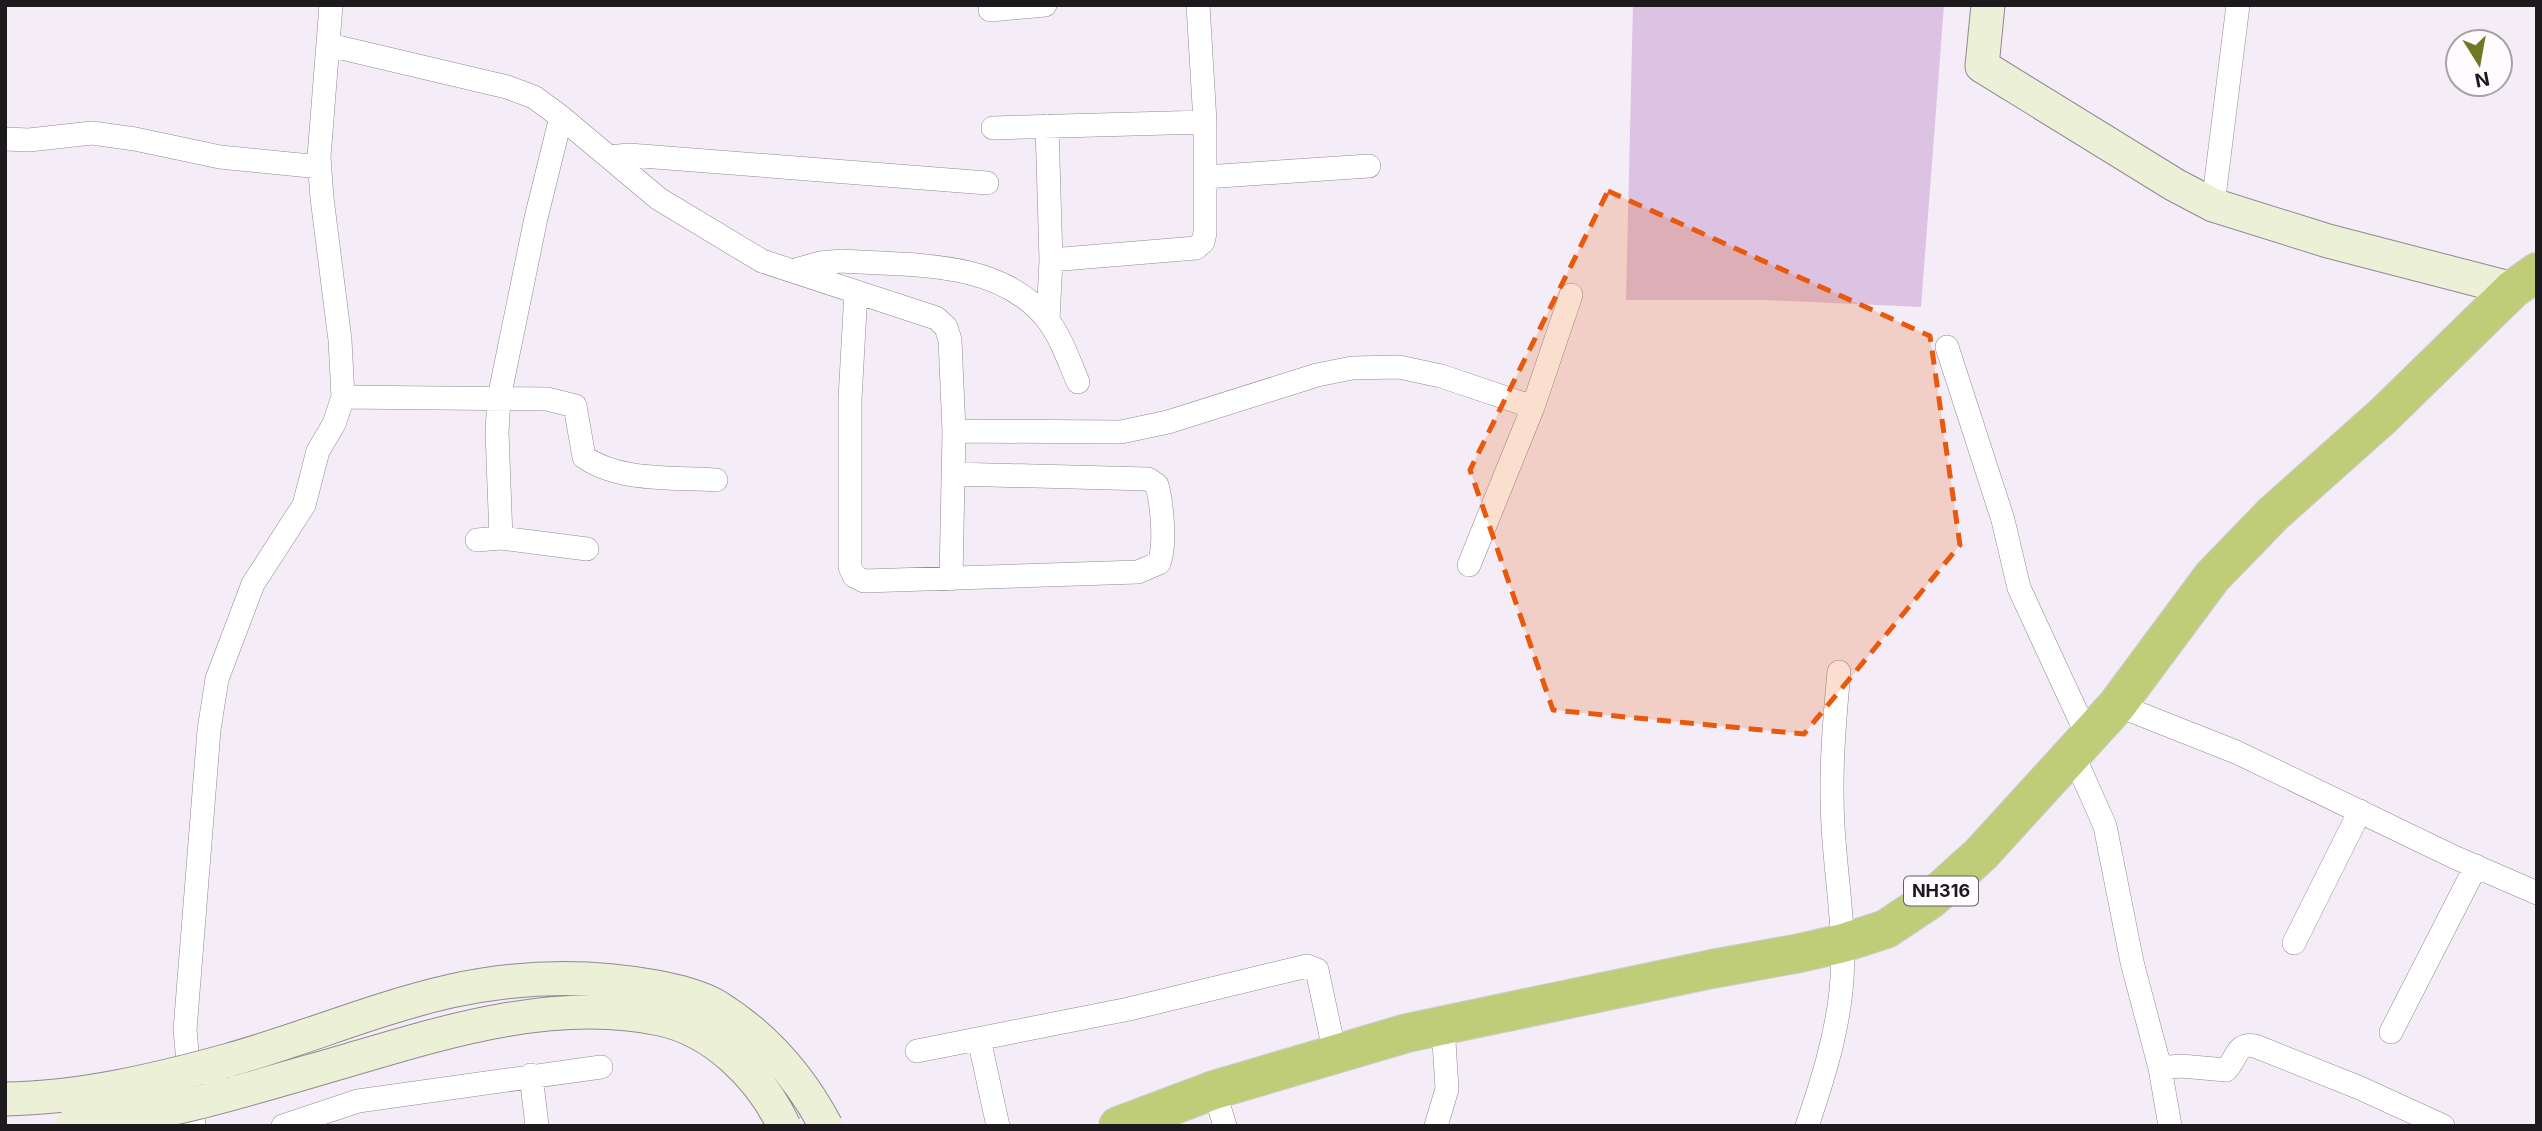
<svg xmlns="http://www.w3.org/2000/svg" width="2542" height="1131" font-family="Inter,sans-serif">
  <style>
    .water { fill: #ddc3e3 }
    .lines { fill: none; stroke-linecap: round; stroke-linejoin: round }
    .street-casing { stroke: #918992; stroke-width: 24 }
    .secondary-casing { stroke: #918992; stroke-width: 35 }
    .highway-casing { stroke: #cdcdce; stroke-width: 40 }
    .street { stroke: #fff; stroke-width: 23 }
    .secondary { stroke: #ecf0d6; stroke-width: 33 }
    .highway { stroke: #c0cd78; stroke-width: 38 }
    .secondary-bridge-casing { stroke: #918992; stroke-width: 35; stroke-linecap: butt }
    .secondary-bridge { stroke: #ecf0d6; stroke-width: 33 }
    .marked { fill: #e8590c; fill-opacity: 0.2; stroke: #e8590c; stroke-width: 5; stroke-dasharray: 14 9; stroke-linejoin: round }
    .labels { text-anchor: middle; stroke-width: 5; stroke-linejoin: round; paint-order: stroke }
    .shield { fill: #fefcfe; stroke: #605e61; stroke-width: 2 }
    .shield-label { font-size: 18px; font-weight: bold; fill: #1d1a1e }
  </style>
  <rect width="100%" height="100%" fill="#f4ecf6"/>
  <!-- water -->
  <path class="water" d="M 1633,5 L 1944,5 L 1921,307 L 1766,300 L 1626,300 Z"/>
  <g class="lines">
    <!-- street casing -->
    <g class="street-casing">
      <path id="street" d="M 990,10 L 1045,5
        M 329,45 L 507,87 L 534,97 L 561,117 L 659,199 L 762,261 L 936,318 L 946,327 L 950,340 L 954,431 L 951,579
        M 1047,126 L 1051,260 L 1048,320
        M 993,128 L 1205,122
        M 5,139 L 29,140 L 92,133 L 135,139 L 220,157 L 320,167
        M 609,157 L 629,155 L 987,183
        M 1205,177 L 1369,166
        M 2213,205 L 2238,5
        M 1051,260 L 1196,248 L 1203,242 L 1205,233 L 1205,122 L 1198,5
        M 792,271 L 820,263 L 842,261 C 910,266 999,259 1047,319 C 1061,337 1069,361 1078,382
        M 856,292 L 850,399 L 850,567 L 854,576 L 864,581 L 1138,572 L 1159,563 C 1166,545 1162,504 1157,485 L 1148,479 L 953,474
        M 1947,347 L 2003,520 L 2019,588 L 2088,737
        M 343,397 L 547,399 L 575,406 L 584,457 C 619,482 675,477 716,480
        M 954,431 L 1121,432 L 1168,422 L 1317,375 L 1352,368 L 1399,367 L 1441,376 L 1533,407
        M 501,538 L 497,432 L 499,398 L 536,218 L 561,117
        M 477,540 L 501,538 L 587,549
        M 1469,565 L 1533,407 L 1571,295
        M 2117,705 L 2236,752 L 2454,857 L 2537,893
        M 2073,754 L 2105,826 L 2132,962 L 2160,1068 L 2170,1126
        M 2294,943 L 2360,811
        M 2391,1032 L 2476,866
        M 979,1039 L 998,1126
        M 917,1051 L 1129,1009 L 1307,966 L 1317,970 L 1335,1054
        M 2160,1068 L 2181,1066 L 2226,1070 C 2237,1059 2236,1042 2255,1046 L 2360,1088 L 2443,1126
        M 531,1075 L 537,1126
        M 1214,1090 L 1225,1126
        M 194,1126 L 185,1030 L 209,730 L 217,679 L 253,584 L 304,505 L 318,451 L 334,424 L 343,397 L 340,340 L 322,198 L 319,157 L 331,5
        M 283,1126 L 358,1101 L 601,1067
        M 1436,1126 L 1447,1089 L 1443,1026
        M 1807,1126 C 1822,1082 1836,1038 1841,991 C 1847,937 1836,881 1833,826 C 1830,774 1834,724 1839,672"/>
    </g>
    <!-- secondary casing -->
    <g class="secondary-casing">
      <path id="secondary" d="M 1988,5 L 1982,66 L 2175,185 L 2213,205 L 2328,241 L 2513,289"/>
    </g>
    <!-- highway casing -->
    <g class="highway-casing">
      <path id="highway" d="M 1118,1126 L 1214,1090 L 1407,1033 L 1712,969 L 1800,953 L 1843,943 L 1886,929 L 1931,899 L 1981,854 L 2117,705 L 2212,577 L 2273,514 L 2384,415 L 2513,289 L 2537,272"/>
    </g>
    <!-- street -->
    <use href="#street" class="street"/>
    <!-- secondary -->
    <use href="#secondary" class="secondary"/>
    <!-- highway -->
    <use href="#highway" class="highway"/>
    <!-- secondary-bridge casing -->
    <g class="secondary-bridge-casing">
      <path id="secondary-bridge" d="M 5,1099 C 80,1098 157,1080 229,1060 C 304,1039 376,1008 451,991 C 519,976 587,974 656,987 C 676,991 699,996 716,1006 C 763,1035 800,1077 826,1126
        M 71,1126 C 166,1116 258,1086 349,1060 C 447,1031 556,997 660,1019 C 714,1030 761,1077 784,1126"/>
    </g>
    <!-- secondary-bridge -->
    <use href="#secondary-bridge" class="secondary-bridge"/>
  </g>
  <!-- marked area -->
  <path class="marked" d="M 1608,191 L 1930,336 L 1960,545 L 1804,734 L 1553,710 L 1470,470 Z"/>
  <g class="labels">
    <!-- shield labels -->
    <rect class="shield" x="1904" y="876.5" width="74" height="29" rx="5"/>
    <g class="shield-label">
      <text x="1941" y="897">NH316</text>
    </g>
  </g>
  <!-- border -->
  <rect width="2542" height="1131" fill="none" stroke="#1d1a1e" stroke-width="14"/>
  <!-- north arrow -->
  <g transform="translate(2479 63) rotate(169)"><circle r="33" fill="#fefcfe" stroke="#a4a2a4" stroke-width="2"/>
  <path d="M0-5L12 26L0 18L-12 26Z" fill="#6e7924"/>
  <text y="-10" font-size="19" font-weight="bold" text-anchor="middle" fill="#1d1a1e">N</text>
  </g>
</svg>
